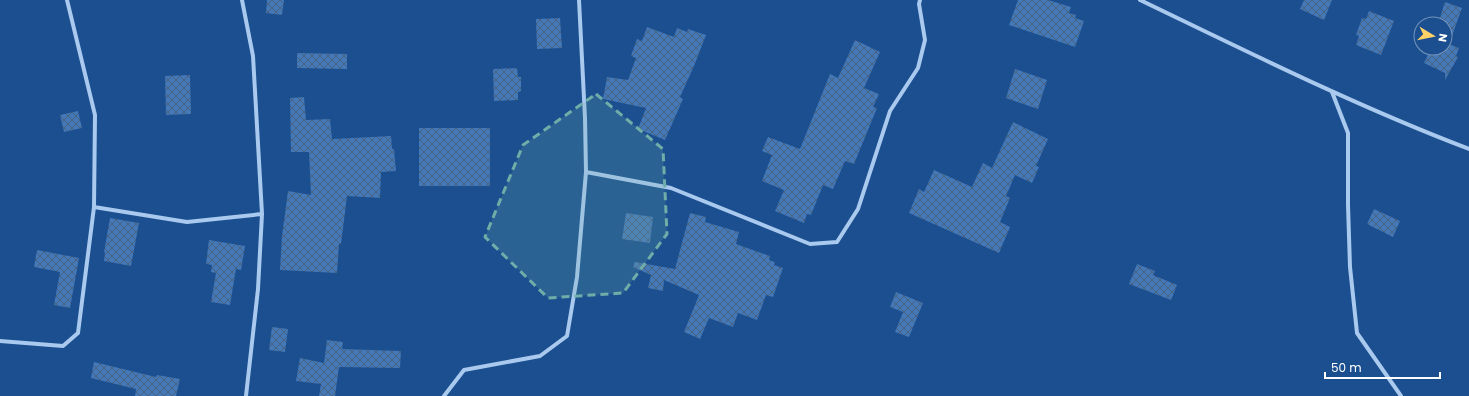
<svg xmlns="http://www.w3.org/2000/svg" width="1469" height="396" font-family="Poppins,sans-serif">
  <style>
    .building { fill: url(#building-cross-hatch) }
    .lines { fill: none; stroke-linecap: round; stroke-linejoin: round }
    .minor { stroke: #a9c9ee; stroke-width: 4 }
    .marked { fill: #6fada8; fill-opacity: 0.2; stroke: #6fada8; stroke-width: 3; stroke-dasharray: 8 5; stroke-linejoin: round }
  </style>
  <defs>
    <pattern id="building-cross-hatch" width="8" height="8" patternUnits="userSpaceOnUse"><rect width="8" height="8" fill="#4478b7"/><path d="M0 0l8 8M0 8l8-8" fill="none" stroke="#486282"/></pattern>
  </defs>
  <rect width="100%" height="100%" fill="#1b4f8f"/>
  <!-- building -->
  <path class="building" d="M 267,0 L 284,0 L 282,15 L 266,13 Z
    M 1018,0 L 1048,0 L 1071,7 L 1069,13 L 1076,15 L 1075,18 L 1084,21 L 1075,47 L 1009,25 Z
    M 1304,0 L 1332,0 L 1324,20 L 1300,9 Z
    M 1445,2 L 1462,8 L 1449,44 L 1459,48 L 1456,56 L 1458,57 L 1445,80 L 1445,73 L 1424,63 L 1431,48 L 1445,48 L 1445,24 L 1438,24 Z
    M 1369,11 L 1394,21 L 1381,55 L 1356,45 L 1359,36 L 1356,35 L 1362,18 L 1366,19 Z
    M 560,18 L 562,48 L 537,49 L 536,19 Z
    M 647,27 L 674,37 L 677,28 L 687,32 L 688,29 L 706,35 L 694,66 L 680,97 L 683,99 L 665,140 L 638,129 L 646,108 L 603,99 L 607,77 L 628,80 L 636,58 L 631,56 L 637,39 L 642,41 Z
    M 855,40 L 880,52 L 864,88 L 879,94 L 873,107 L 877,108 L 854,164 L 845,161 L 833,189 L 823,185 L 811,215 L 807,214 L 804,223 L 775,211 L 784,190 L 762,181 L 772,155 L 762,151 L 768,137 L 800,149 L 830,74 L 838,78 Z
    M 297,53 L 347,54 L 347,69 L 297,68 Z
    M 517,68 L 518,77 L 521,77 L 521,91 L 518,92 L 518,100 L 494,101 L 493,69 Z
    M 1015,69 L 1047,80 L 1038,109 L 1006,98 Z
    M 190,75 L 191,114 L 166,115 L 165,76 Z
    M 304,97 L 306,120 L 330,119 L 332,139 L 391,136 L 392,149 L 394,149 L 396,171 L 381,172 L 380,198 L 347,196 L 341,244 L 339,244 L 337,273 L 280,270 L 282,236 L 288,191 L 311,195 L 309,152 L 291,152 L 290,98 Z
    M 78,111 L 82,128 L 64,132 L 60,115 Z
    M 1013,122 L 1048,139 L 1036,166 L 1039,167 L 1032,183 L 1015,175 L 1006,196 L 1010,198 L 1000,222 L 1010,227 L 999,253 L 909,213 L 919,189 L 924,192 L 934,170 L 972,187 L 983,163 L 992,168 Z
    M 419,128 L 490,128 L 490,186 L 419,186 Z
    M 1374,209 L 1400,221 L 1393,237 L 1367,224 Z
    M 626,213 L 653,217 L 650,243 L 622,239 Z
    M 690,213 L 706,217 L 705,222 L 739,232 L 736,244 L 770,256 L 769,260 L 775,262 L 774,265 L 783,268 L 773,297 L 766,295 L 757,320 L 738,313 L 733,327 L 709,318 L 700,339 L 684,332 L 699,295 L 664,280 L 663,291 L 648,288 L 651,275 L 633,267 L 635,262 L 675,269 Z
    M 110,218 L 139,223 L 131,266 L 104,261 L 105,252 L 104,252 Z
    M 209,240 L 245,246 L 241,270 L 236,269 L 230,305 L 211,302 L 216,273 L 211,272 L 212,265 L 206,264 Z
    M 37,250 L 79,258 L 70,308 L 54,305 L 60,272 L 34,267 Z
    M 1137,264 L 1155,271 L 1153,275 L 1177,285 L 1171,300 L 1129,284 Z
    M 896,292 L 923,303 L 909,337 L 895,332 L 903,312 L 890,307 Z
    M 272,327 L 288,329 L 285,352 L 269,350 Z
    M 327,340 L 343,342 L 342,349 L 401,351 L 400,368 L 339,367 L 335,396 L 319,396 L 321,384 L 296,381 L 300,358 L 324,363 Z
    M 94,362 L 156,377 L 157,375 L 180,379 L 176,396 L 135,396 L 136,389 L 91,378 Z"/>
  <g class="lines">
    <!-- minor -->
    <path class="minor" d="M 242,0 L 253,56 L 262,214 L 258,289 L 246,396
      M 1140,0 C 1248,52 1356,106 1469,149
      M 1332,92 L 1348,133 L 1348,205 L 1350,267 L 1357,333 L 1401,396
      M 586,172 L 671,188 L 810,244 L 837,242 L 858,209 L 890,111 L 918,68 L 925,40 L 919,4 L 920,0
      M 94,207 L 187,222 L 262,214
      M 0,341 L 63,346 L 78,333 L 94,207 L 95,115 L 67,0
      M 444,396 L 464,370 L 540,356 L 567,336 L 577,277 L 586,172 L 585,118 L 579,0"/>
  </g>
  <!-- marked area -->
  <path class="marked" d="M 596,94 L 663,149 L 667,234 L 623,293 L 548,298 L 485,237 L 523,145 Z"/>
  <!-- north arrow -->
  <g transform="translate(1433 36) rotate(100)"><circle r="19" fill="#1b4f8f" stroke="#7695bc"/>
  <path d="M0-3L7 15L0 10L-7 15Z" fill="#ffd166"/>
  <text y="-6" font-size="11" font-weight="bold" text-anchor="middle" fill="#ffffff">N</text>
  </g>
  <!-- scale -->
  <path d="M1325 372v6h115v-6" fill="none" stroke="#ffffff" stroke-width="2"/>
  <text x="1331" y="372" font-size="12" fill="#ffffff" stroke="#1b4f8f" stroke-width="3" paint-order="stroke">50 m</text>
</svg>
